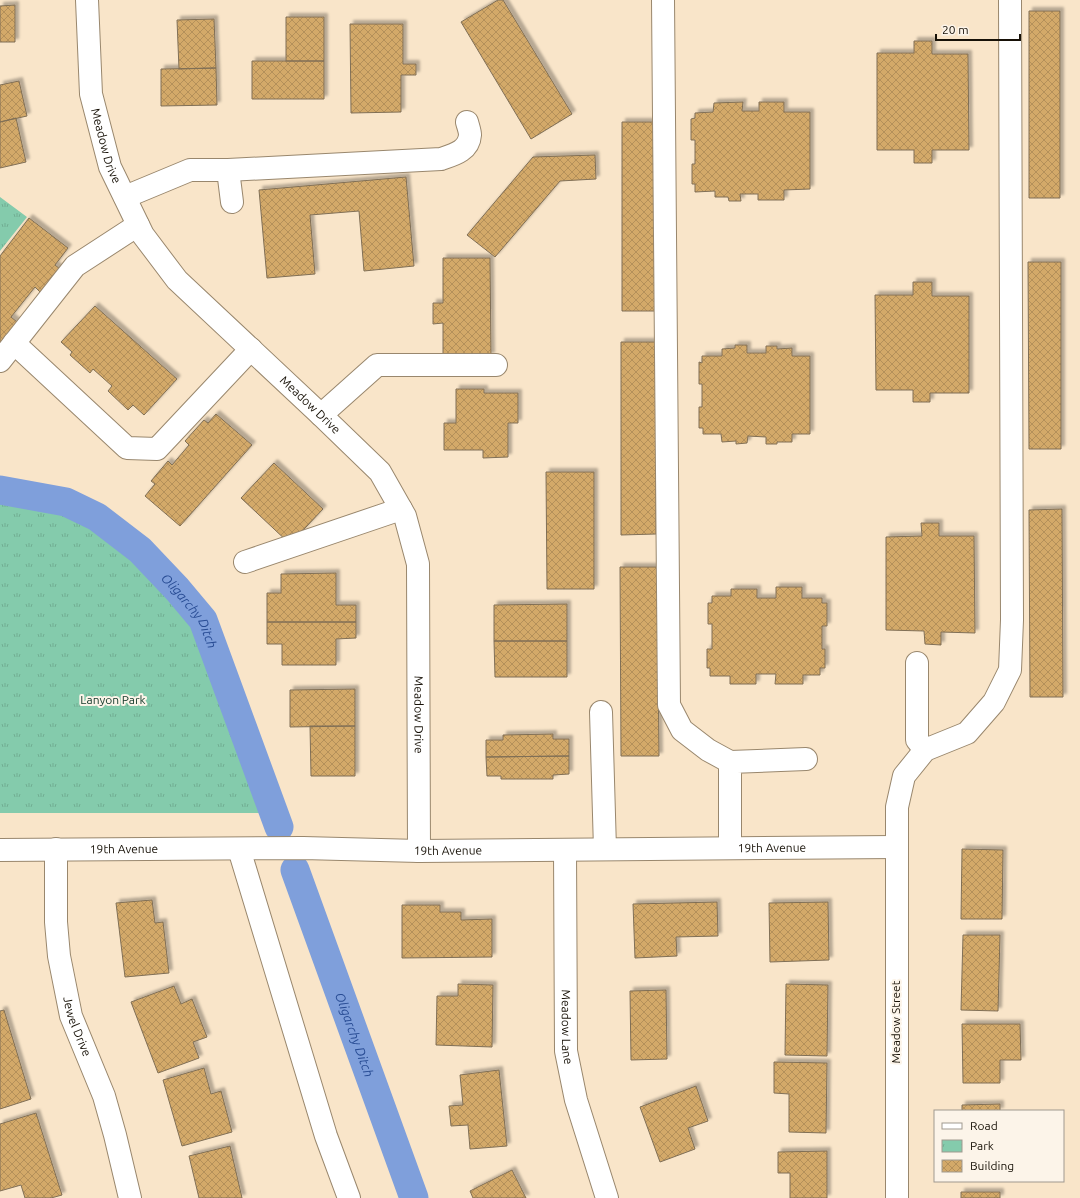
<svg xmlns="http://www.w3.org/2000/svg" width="1080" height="1198" font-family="Ubuntu,sans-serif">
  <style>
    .park { fill: url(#park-tufts) }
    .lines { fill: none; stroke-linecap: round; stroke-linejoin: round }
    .canal { stroke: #7f9fdb; stroke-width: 29 }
    .building { fill: url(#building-cross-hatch); stroke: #806f56; filter: url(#shadow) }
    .minor-casing { stroke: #99876d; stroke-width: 24 }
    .minor { stroke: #fff; stroke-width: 22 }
    .labels { text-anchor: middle; stroke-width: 4; stroke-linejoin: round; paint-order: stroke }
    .street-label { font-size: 12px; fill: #171107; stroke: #fcf4e9 }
    .park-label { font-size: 12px; fill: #103627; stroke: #fcf4e9 }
    .water-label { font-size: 13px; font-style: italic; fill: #284c94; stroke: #fcf4e9 }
  </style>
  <defs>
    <pattern id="park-tufts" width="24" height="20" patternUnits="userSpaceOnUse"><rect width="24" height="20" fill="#84cbac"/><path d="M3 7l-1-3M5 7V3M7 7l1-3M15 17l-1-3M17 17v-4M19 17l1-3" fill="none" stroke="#71ad92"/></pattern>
    <pattern id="building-cross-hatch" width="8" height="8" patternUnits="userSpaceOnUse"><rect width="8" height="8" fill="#d3a969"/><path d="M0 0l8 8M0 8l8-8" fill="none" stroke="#b4905a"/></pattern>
    <filter id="shadow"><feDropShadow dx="3.5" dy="-3.5" stdDeviation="1" flood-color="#0004"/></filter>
  </defs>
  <rect width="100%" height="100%" fill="#f9e5c9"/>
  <!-- park -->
  <path class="park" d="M 0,197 L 27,217 L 0,251 Z
    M 0,490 L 66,502 L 97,517 L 140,550 L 177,589 L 203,620 L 274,813 L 0,813 Z"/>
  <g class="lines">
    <!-- canal -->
    <g class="canal">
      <path id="s1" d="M 0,490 L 66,502 L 97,517 L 140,550 L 177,589 L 203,620 L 279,827"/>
      <path id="s2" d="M 295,870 L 414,1198"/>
    </g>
  </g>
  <!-- building -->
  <path class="building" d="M 498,0 L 503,0 L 572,114 L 531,139 L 461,22 Z
    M 15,5 L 15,42 L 0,42 L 0,6 Z
    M 1029,11 L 1060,11 L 1060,198 L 1029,198 Z
    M 286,17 L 324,17 L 324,61 L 286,61 Z
    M 214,19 L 216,68 L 179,69 L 177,20 Z
    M 350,24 L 403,24 L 403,64 L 416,64 L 416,75 L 401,75 L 401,112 L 351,113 Z
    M 914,41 L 932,41 L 932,54 L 968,54 L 969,150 L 932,150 L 932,163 L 914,163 L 914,150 L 877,150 L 877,53 L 914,53 Z
    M 252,61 L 324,61 L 324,99 L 252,99 Z
    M 216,68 L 217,105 L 161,106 L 161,69 Z
    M 19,81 L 27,116 L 0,122 L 0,85 Z
    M 743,102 L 742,111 L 759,111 L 759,102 L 784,102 L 784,112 L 810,112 L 810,189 L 784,190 L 784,200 L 758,200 L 758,194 L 740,194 L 741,201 L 729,201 L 728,197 L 715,197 L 715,191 L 695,192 L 695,184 L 692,184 L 692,164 L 695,164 L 695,140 L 691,140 L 691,119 L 695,118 L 695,113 L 713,112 L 714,103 Z
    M 16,118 L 26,162 L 0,168 L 0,122 Z
    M 622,122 L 654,122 L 655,311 L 622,311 Z
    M 595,155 L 596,179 L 560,181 L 495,257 L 467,235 L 533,157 Z
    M 406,177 L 414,266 L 364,271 L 359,211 L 310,215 L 315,274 L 267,278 L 259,190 Z
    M 29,218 L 68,248 L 55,265 L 60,269 L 41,293 L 35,287 L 11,317 L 17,322 L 1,343 L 0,342 L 0,256 Z
    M 443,258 L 490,258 L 491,356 L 443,356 L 443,323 L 433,324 L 433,303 L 443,303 Z
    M 1028,262 L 1061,262 L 1061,449 L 1029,449 Z
    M 913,282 L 932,282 L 932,296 L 969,296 L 969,393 L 930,393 L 930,402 L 913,402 L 913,390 L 876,390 L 875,295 L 913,295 Z
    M 95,306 L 177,379 L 144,415 L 133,405 L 128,410 L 108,391 L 112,386 L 93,369 L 90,373 L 70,355 L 72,352 L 61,342 Z
    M 621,342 L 656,342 L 656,534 L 621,535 Z
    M 735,345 L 747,345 L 747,353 L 766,353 L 766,346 L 777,346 L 777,349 L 792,348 L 792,356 L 810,356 L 810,434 L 792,434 L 792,442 L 777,442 L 777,444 L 766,444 L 766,437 L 748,436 L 747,443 L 736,444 L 736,441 L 722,442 L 721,434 L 703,434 L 703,428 L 699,428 L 699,407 L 702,407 L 702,384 L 699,384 L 699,362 L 702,363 L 702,356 L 722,356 L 722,349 L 735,348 Z
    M 456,389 L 484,389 L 484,393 L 518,393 L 518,423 L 508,423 L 508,457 L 483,458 L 483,450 L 444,450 L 444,423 L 456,423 Z
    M 216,414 L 252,445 L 180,526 L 145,496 L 155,484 L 151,481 L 168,461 L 172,465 L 189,445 L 185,441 L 204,420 L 208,423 Z
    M 274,463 L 323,509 L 290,544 L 241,498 Z
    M 546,472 L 594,472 L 594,589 L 547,589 Z
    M 1062,509 L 1063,697 L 1030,697 L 1029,510 Z
    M 921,523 L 939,523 L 939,536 L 974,536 L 975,633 L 941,632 L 941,645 L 925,644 L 924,631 L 886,630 L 886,537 L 922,536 Z
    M 620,567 L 657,567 L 659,756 L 621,756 Z
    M 336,573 L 336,605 L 356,605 L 356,622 L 267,622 L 267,593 L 281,593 L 281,574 Z
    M 776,587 L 802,587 L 802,598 L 822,598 L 822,603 L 827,603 L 827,626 L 822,626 L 822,649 L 825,649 L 825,668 L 820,668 L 820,675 L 803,675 L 803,684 L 775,684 L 776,674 L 756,674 L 756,684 L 730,684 L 730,676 L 710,676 L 710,668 L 707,668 L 707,649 L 712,649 L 712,624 L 708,624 L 708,603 L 712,603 L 712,596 L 731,596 L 731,589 L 757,589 L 757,598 L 776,598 Z
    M 567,604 L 567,641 L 494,641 L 494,605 Z
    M 267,622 L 356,622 L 356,638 L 336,639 L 336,665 L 282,665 L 282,644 L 267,644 Z
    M 494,641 L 567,641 L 567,677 L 495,677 Z
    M 355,689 L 355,726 L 290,727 L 290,690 Z
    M 310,726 L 355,726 L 355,776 L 311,776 Z
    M 553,734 L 553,739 L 569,739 L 569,756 L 486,757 L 486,740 L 503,740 L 503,735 Z
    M 569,756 L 569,774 L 553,775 L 553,779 L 501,779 L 501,776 L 487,776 L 486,757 Z
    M 962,849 L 1003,850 L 1002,919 L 961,919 Z
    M 152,900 L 155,923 L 163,922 L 169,973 L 125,977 L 116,903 Z
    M 717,902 L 718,936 L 676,937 L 677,956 L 635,958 L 633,904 Z
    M 828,902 L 829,960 L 770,962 L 769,903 Z
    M 402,905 L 440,905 L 440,912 L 461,912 L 461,920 L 492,919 L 492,957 L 402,958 Z
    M 963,935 L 1000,935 L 998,1011 L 961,1010 Z
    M 458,984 L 493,985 L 492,1047 L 436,1045 L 437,996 L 458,996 Z
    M 786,984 L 828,985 L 827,1056 L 785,1055 Z
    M 174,986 L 181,1004 L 192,999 L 207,1037 L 193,1042 L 199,1058 L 158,1073 L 131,1002 Z
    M 666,990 L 667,1059 L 631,1060 L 630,991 Z
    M 4,1010 L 31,1099 L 0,1109 L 0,1011 Z
    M 962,1024 L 1020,1024 L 1021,1060 L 1000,1060 L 1000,1083 L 963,1083 Z
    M 774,1062 L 827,1063 L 826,1133 L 789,1132 L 789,1094 L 774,1093 Z
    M 204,1068 L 211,1094 L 221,1091 L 232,1132 L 182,1146 L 163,1080 Z
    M 499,1070 L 507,1146 L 470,1149 L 468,1125 L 451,1126 L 449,1106 L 463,1105 L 460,1075 Z
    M 696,1086 L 708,1121 L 688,1128 L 695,1149 L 660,1162 L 640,1107 Z
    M 1000,1104 L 1000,1111 L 962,1111 L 962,1105 Z
    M 36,1113 L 62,1195 L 51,1198 L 25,1198 L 21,1185 L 0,1191 L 0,1124 Z
    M 230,1146 L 242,1198 L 199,1198 L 189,1156 Z
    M 827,1151 L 827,1198 L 790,1198 L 790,1173 L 778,1173 L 778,1152 Z
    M 512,1170 L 526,1198 L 473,1198 L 470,1191 Z
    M 961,1192 L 1000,1192 L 1000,1198 L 961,1198 Z"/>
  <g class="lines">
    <!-- minor casing -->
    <g class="minor-casing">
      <g id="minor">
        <path id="s3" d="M 87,0 L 91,94 L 110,167 L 143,235 L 177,280 L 321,415 L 380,472 L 405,516 L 418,564 L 419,851"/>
        <path d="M 663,0 L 669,705 L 682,730 L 708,750 L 730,762"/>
        <path d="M 228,170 L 232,202"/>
        <path d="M 125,197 L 190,170 L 228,170 L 441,159 C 453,155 469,151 470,135 C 470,131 468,126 467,122"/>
        <path d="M 14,343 L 127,448 L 157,449 L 251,349"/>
        <path d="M 0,361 L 75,266 L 138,225"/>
        <path d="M 321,415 L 377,365 L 496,365"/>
        <path d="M 245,562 L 401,509"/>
        <path d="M 917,663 L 917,740 L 925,750"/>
        <path d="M 601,712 L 605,849"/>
        <path d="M 730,848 L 730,762 L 806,759"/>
        <path id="s4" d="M 56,849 L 56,922 L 59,956 L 71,1016 L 104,1096 L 115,1135 L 130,1198"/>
        <path d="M 239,849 L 326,1136 L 349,1198"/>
        <path id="s5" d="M 0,850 L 303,848 L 419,851 L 896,847"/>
        <path id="s6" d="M 565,850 L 566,1051 L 576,1100 L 607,1198"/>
        <path d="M 897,1198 L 897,807 L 904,776 L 925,750 L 967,733 L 994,702 L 1010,670 L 1012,620 L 1010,0"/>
      </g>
    </g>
    <!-- minor -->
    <use href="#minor" class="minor"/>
  </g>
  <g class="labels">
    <!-- street labels -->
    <g class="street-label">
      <text dy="4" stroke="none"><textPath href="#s3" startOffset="148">Meadow Drive</textPath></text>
      <text dy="4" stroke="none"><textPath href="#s3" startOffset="484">Meadow Drive</textPath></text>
      <text dy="4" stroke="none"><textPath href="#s3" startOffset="832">Meadow Drive</textPath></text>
      <text dy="4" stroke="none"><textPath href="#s5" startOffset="772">19th Avenue</textPath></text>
      <text dy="4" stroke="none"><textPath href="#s5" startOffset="124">19th Avenue</textPath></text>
      <text dy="4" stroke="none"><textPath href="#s5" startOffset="448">19th Avenue</textPath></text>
      <text transform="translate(896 1022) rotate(-90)" y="4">Meadow Street</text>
      <text dy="4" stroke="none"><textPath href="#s4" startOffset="180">Jewel Drive</textPath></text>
      <text dy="4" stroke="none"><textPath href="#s6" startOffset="177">Meadow Lane</textPath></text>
    </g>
    <!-- park labels -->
    <g class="park-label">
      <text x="113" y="704">Lanyon Park</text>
    </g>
    <!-- water labels -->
    <g class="water-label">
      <text dy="5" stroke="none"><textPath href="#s1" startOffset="235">Oligarchy Ditch</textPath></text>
      <text dy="5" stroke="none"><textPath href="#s2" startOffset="175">Oligarchy Ditch</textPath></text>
    </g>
  </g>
  <!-- legend -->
  <rect x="934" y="1110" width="130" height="72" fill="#fcf4e9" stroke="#a0998f"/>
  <rect x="942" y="1123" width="20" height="6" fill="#ffffff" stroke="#a0998f"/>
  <text x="970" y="1130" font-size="12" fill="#171107">Road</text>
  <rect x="942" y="1140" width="20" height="12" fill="url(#park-tufts)" stroke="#a0998f"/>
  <text x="970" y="1150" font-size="12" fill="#171107">Park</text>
  <rect x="942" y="1160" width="20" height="12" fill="url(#building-cross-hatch)" stroke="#a0998f"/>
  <text x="970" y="1170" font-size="12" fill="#171107">Building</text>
  <!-- scale -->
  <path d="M936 34v6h84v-6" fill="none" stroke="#171107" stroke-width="2"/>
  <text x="942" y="34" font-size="12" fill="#171107" stroke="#fcf4e9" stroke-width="3" paint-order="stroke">20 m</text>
</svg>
